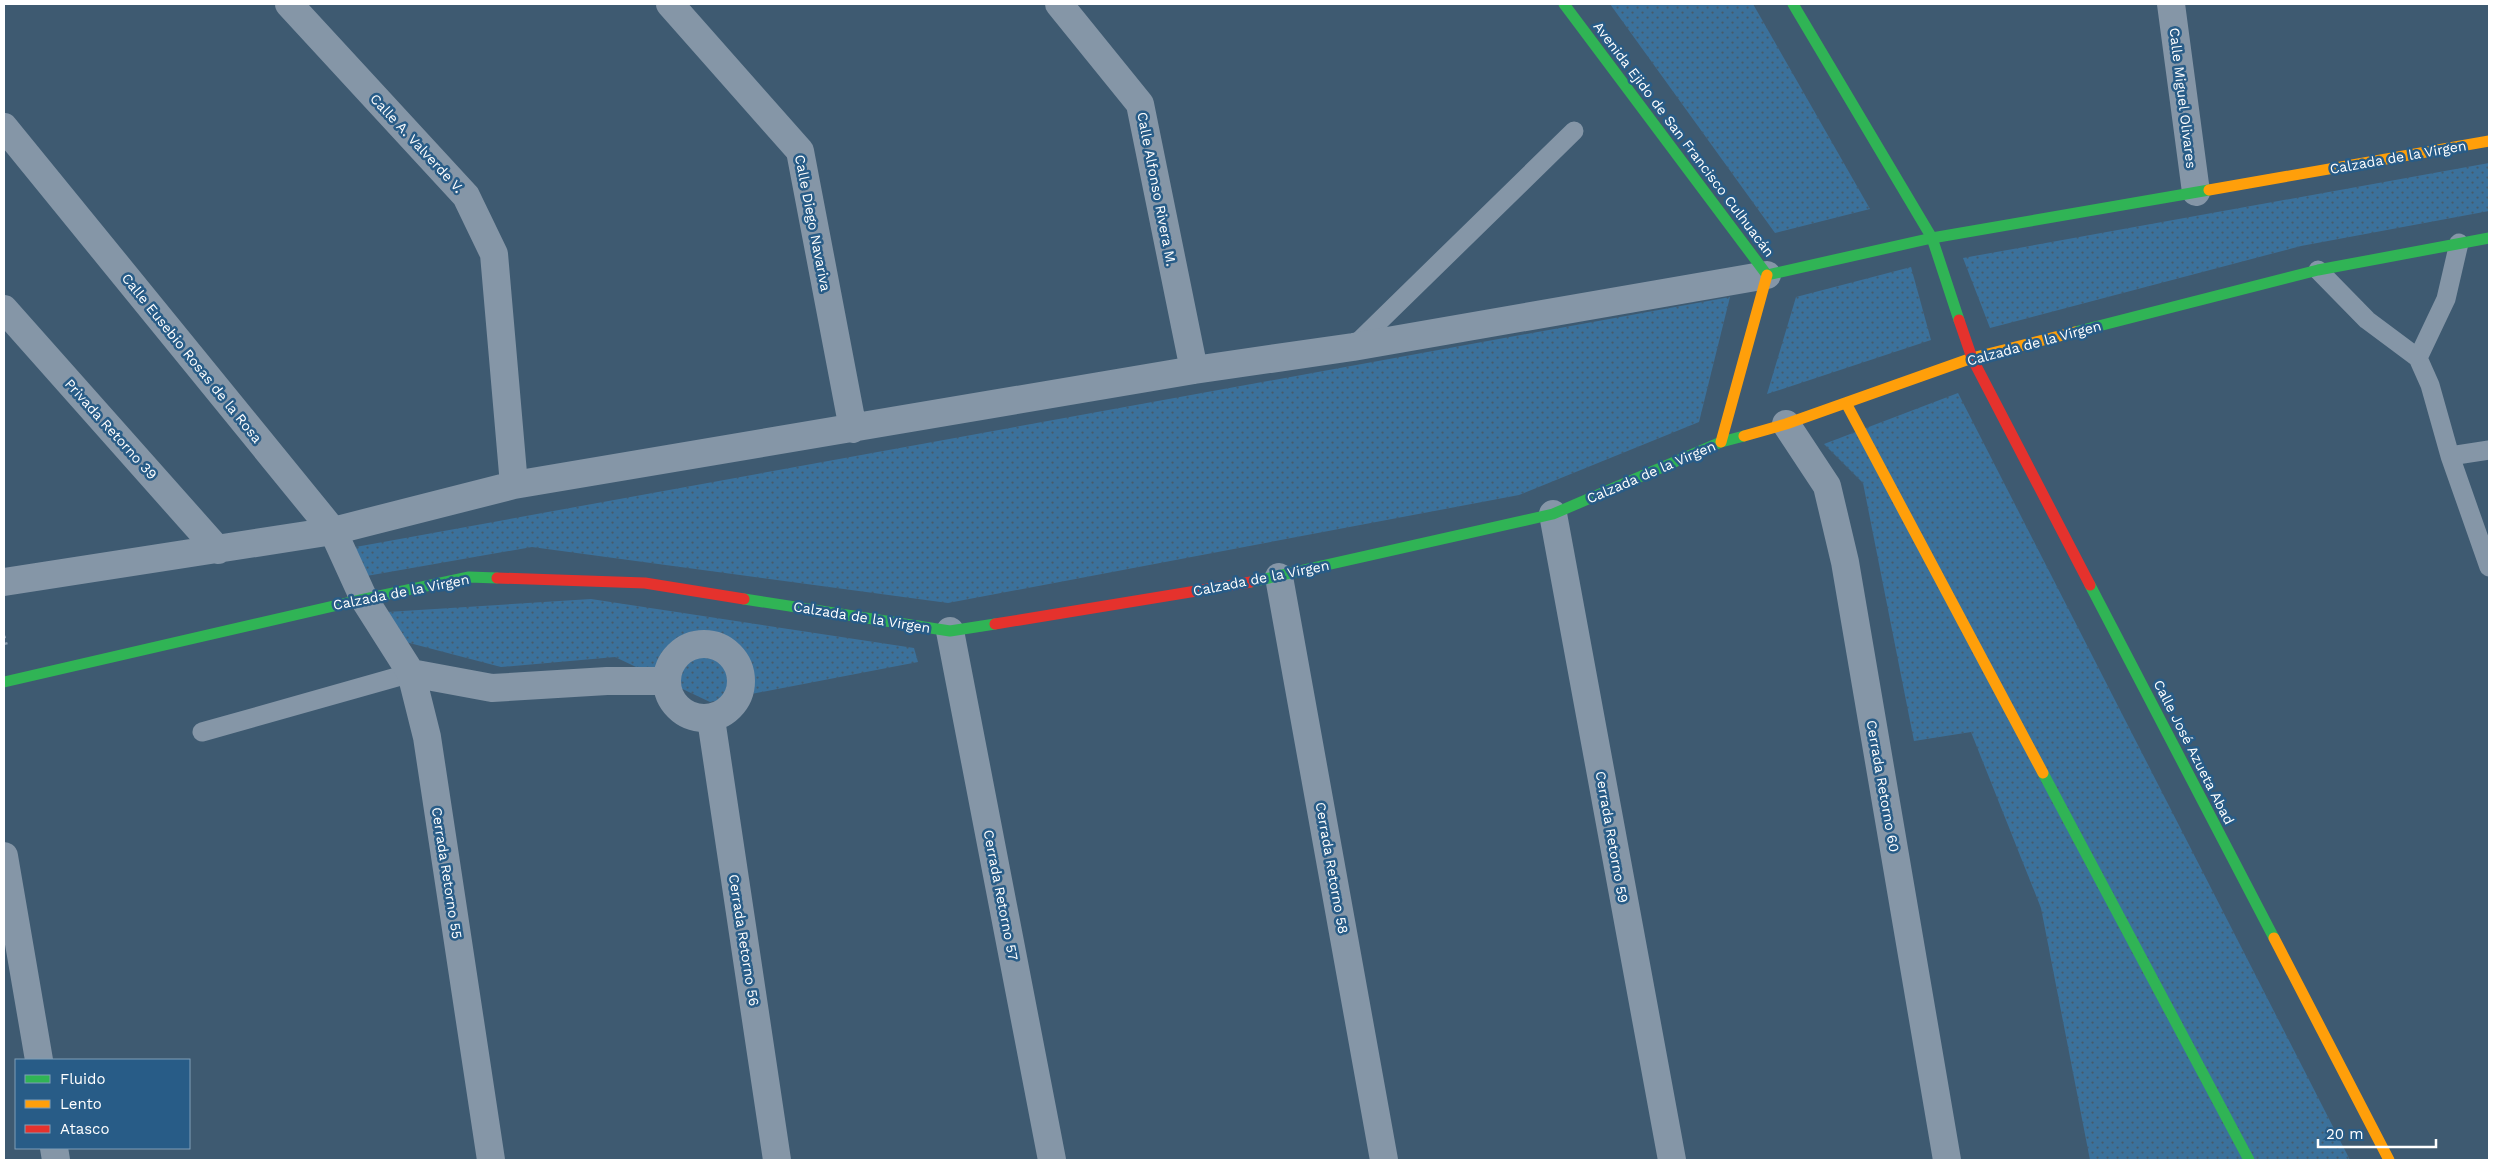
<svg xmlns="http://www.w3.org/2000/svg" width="2493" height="1164" font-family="'Work Sans',sans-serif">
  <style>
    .grass { fill: url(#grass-dots) }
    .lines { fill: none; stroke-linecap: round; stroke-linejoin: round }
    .path { stroke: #8596a7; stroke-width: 3; stroke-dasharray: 2.5 4; stroke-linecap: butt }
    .lane { stroke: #8596a7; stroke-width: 19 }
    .street { stroke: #8596a7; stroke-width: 28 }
    .fast { stroke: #30b455; stroke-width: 11 }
    .slow { stroke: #ff9f0a; stroke-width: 11 }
    .jam { stroke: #e5322d; stroke-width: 11 }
    .labels { text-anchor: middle; stroke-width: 5; stroke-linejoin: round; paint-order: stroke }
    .street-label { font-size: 14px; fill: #fff; stroke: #285c87 }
  </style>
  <defs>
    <pattern id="grass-dots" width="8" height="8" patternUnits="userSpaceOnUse" patternTransform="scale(1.25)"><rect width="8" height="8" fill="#3b719b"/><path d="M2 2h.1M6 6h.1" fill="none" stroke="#455b6c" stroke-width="1.8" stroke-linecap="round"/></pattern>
  </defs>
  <rect width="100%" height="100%" fill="#3e5a71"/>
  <!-- grass -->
  <path class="grass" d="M 1610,4 L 1753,4 L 1870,209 L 1775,233 Z
    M 2489,163 L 2489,211 L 2301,246 L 1990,328 L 1963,258 Z
    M 1911,267 L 1931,340 L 1767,394 L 1796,297 Z
    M 1730,297 L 1699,422 L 1519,495 L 948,603 L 532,547 L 355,578 L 350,548 Z
    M 1958,393 L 2350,1160 L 2090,1160 L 2041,908 L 1971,732 L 1914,741 L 1863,483 L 1824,444 Z
    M 591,599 L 914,648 L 918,662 L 710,702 L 615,657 L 501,667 L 398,640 L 387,612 Z"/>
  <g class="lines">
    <!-- path -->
    <path class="path" d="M 4,636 L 7,647"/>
    <!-- lane -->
    <path class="lane" d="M 2318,270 L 2367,320 L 2418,358 L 2430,385 L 2450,456 L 2489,567
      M 1353,347 L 1574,131
      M 2418,358 L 2446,299 L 2459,243
      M 2450,456 L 2489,450
      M 202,732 L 411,673"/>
    <!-- street -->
    <path class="street" d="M 289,4 L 466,196 L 494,254 L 514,485
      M 670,4 L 800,151 L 853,429
      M 1059,4 L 1140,104 L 1194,370
      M 2171,4 L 2196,192
      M 4,127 L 333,531 L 364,599 L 411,673 L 427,737 L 491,1160
      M 4,309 L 218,550
      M 1786,424 L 1827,486 L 1845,562 L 1947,1160
      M 1553,514 L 1672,1160
      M 1279,577 L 1384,1160
      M 4,582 L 333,531 L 514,485 L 1194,370 L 1353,347 L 1767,275
      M 950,631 L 1052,1160
      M667 681a37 37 0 1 1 74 0a37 37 0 1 1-74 0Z
      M 411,673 L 492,688 L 607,681 L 666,681
      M 711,719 L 777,1160
      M 4,856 L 39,1060
      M 54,1148 L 56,1160"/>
    <!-- fast -->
    <path class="fast" d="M 1564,4 L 1767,275
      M 1793,4 L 1932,238 L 1959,320
      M 1767,275 L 1932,238 L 2209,190
      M 2075,332 L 2318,270 L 2489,238
      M 1251,582 L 1553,514 L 1721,442 L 1744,436
      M 2090,585 L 2274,938
      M 744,599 L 950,631 L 995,624
      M 4,682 L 364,599 L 469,577 L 497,578
      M 2043,773 L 2249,1160"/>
    <!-- slow -->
    <path class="slow" d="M 2209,190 L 2489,141
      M 1846,403 L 2043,773
      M 1744,436 L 1786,424 L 1972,358 L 2075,332
      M 1721,442 L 1767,275
      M 2274,938 L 2389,1160"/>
    <!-- jam -->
    <path class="jam" d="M 1959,320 L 1972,358 L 2090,585
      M 497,578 L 645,583 L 744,599
      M 995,624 L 1251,582"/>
  </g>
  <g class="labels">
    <!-- street labels -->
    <g class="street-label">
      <text transform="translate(2183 98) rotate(83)" y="5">Calle Miguel Olivares</text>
      <text transform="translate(1684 139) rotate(53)" y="5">Avenida Ejido de San Francisco Culhuacán</text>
      <text transform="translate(417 143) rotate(47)" y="5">Calle A. Valverde V.</text>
      <text transform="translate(2398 157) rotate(-10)" y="5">Calzada de la Virgen</text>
      <text transform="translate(1157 189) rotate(79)" y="5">Calle Alfonso Rivera M.</text>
      <text transform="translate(813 223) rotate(79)" y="5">Calle Diego Navariva</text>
      <text transform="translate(2034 343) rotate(-15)" y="5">Calzada de la Virgen</text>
      <text transform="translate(192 358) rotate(51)" y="5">Calle Eusebio Rosas de la Rosa</text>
      <text transform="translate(111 429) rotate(48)" y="5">Privada Retorno 39</text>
      <text transform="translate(1651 472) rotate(-23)" y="5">Calzada de la Virgen</text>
      <text transform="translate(1261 578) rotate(-11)" y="5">Calzada de la Virgen</text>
      <text transform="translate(401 592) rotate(-11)" y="5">Calzada de la Virgen</text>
      <text transform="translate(862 617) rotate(9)" y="5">Calzada de la Virgen</text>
      <text transform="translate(2194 752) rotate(63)" y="5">Calle José Azueta Abad</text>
      <text transform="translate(1883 786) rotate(80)" y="5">Cerrada Retorno 60</text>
      <text transform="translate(1612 837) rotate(80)" y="5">Cerrada Retorno 59</text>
      <text transform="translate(1332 868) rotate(80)" y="5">Cerrada Retorno 58</text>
      <text transform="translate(447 873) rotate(81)" y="5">Cerrada Retorno 55</text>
      <text transform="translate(1001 895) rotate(79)" y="5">Cerrada Retorno 57</text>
      <text transform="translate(744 940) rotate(81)" y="5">Cerrada Retorno 56</text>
    </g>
  </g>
  <!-- border -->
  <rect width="2493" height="1164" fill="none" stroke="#ffffff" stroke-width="10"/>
  <!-- legend -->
  <rect x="15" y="1059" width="175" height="90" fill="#285c87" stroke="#7e9db7"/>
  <rect x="25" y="1075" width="25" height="8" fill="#30b455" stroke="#7e9db7"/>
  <text x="60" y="1084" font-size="15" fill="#ffffff">Fluido</text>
  <rect x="25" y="1100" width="25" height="8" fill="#ff9f0a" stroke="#7e9db7"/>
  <text x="60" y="1109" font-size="15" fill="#ffffff">Lento</text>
  <rect x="25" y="1125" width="25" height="8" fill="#e5322d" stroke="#7e9db7"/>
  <text x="60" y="1134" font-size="15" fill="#ffffff">Atasco</text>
  <!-- scale -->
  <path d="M2318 1139v8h118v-8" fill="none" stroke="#ffffff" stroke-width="2.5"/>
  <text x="2326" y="1139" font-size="15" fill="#ffffff" stroke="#285c87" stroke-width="4" paint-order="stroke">20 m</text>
</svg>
